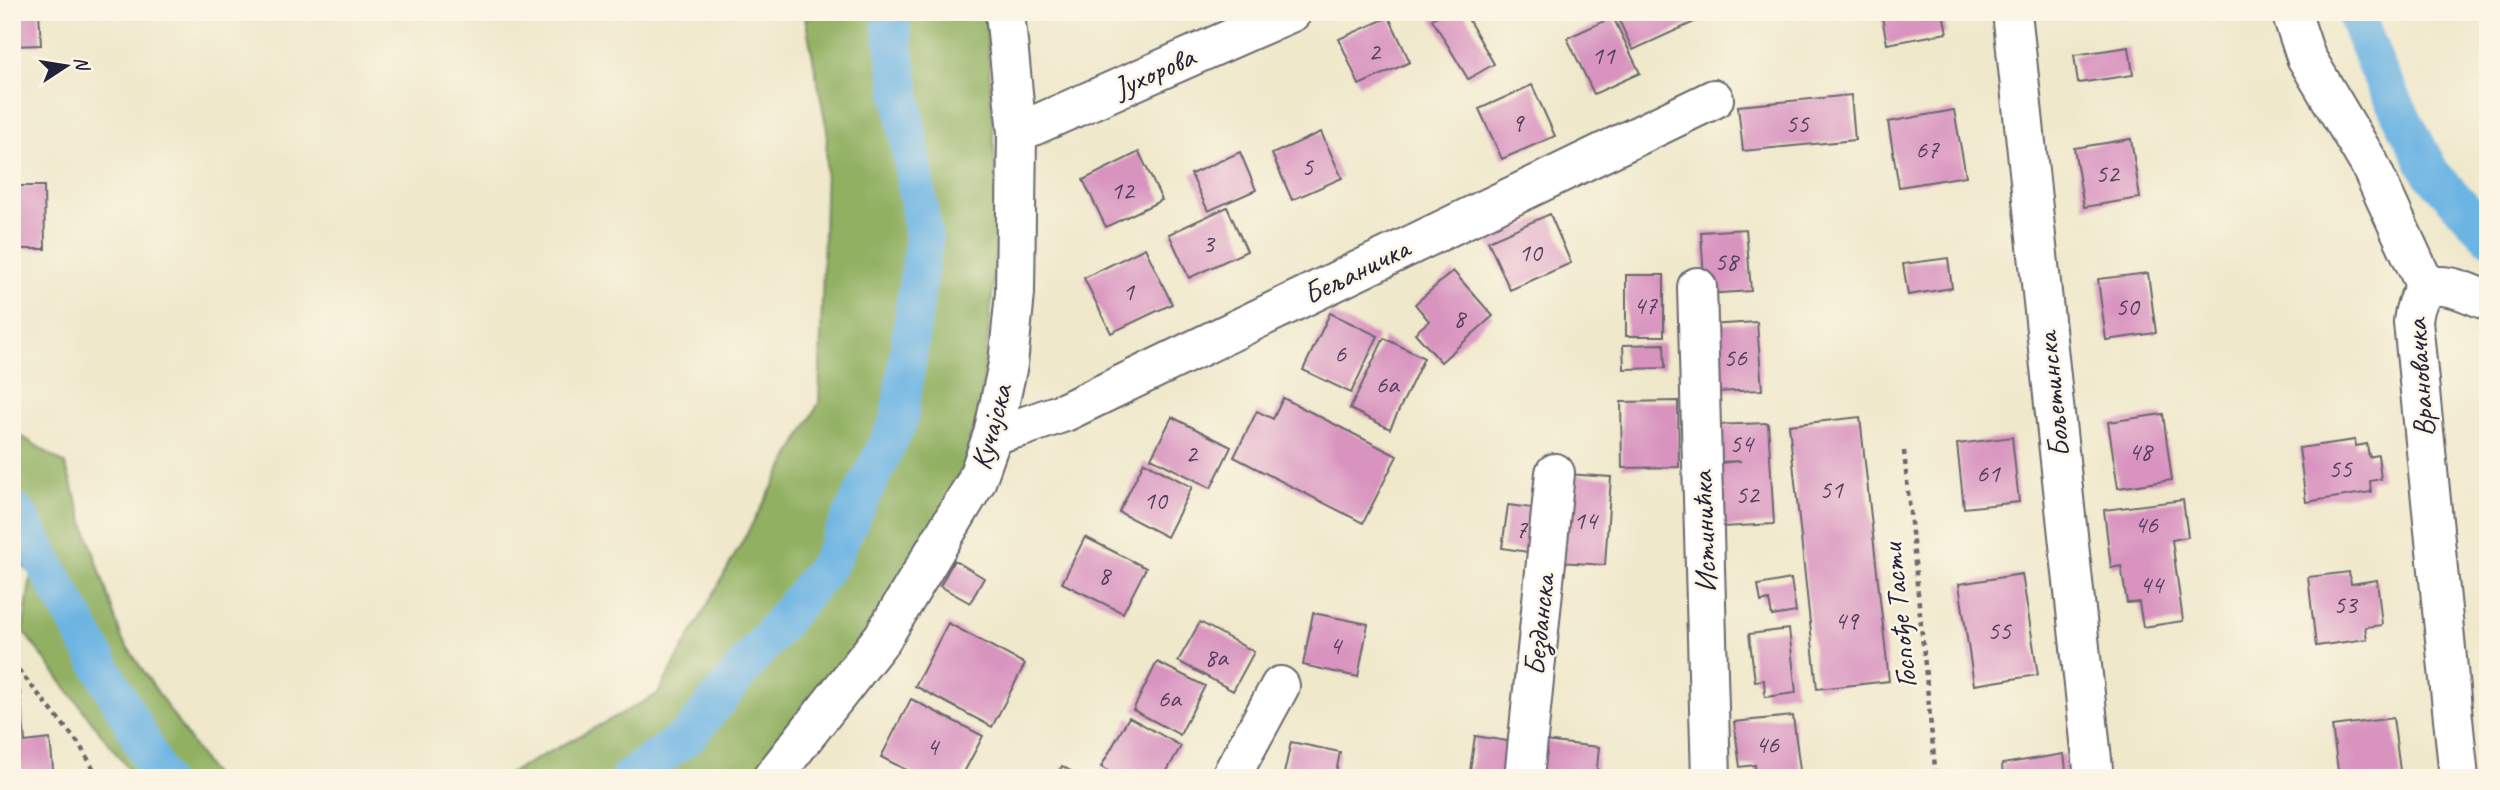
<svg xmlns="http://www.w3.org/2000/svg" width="2500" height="790" font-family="Caveat,sans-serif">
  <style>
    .forest { fill: #91b062; stroke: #5a694e; stroke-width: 2 }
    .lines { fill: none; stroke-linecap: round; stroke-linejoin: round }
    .canal { stroke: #6cb4e3; stroke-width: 38 }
    .building { fill: #d893bf }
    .minor-casing { stroke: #6a676d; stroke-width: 42 }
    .path { stroke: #6a676d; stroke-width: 4.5; stroke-dasharray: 5 5; stroke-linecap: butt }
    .minor { stroke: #fff; stroke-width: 38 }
    .labels { text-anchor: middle; stroke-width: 5; stroke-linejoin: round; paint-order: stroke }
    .number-label { font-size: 26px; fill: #503e5c }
    .street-label { font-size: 30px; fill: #22223b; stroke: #fcf5e5 }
  </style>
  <rect width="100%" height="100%" fill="#fcf5e5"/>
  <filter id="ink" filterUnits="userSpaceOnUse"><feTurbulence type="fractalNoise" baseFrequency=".0143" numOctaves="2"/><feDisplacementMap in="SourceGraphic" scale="14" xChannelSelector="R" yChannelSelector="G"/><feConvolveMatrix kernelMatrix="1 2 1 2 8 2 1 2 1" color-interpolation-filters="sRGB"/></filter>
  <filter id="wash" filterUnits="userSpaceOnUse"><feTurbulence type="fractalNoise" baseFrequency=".00686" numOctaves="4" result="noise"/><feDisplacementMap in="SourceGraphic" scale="28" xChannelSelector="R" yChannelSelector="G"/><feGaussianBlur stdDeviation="1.57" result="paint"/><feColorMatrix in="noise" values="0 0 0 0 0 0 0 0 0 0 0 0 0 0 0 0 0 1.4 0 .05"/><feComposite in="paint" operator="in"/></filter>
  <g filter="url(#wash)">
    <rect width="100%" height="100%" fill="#efe8cb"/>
    <!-- forest -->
    <path class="forest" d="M 804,12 L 986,12 L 999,231 L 978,437 L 878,640 L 768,778 L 501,778 L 658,694 L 819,403 L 827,130 Z
      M 12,430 L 65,464 L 122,639 L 215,778 L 135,778 L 23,631 L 31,574 L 12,554 Z"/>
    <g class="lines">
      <!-- canal -->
      <path class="canal" d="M 2355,12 L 2377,69 L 2431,173 L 2488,235
        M 12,509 L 20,518 L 137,732 L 160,778
        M 629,778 L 688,736 L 828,565 L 899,420 L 924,238 L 889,12"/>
    </g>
    <g id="blocks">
      <!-- building -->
      <path class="building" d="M 12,12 L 39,12 L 41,45 L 12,46 Z
        M 1444,12 L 1464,12 L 1494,64 L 1468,79 L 1432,19 Z
        M 1615,12 L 1700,12 L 1703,18 L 1633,50 Z
        M 1881,12 L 1943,12 L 1947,33 L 1887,44 Z
        M 1389,17 L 1410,62 L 1359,85 L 1339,39 Z
        M 1613,17 L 1640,73 L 1594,94 L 1567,38 Z
        M 2129,47 L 2133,75 L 2078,83 L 2074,55 Z
        M 1532,85 L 1555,136 L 1502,159 L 1479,109 Z
        M 1851,95 L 1855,140 L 1743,151 L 1738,106 Z
        M 1954,110 L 1966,176 L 1899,187 L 1888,122 Z
        M 1321,132 L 1342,178 L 1292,200 L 1272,154 Z
        M 2131,139 L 2140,198 L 2084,207 L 2074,148 Z
        M 1139,152 L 1162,200 L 1106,227 L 1083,180 Z
        M 1240,152 L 1256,190 L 1208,211 L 1191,174 Z
        M 12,186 L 44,186 L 45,249 L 12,249 Z
        M 1227,207 L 1247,251 L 1189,278 L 1169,234 Z
        M 1550,214 L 1571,263 L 1510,290 L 1488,241 Z
        M 1746,229 L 1751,291 L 1705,294 L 1701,232 Z
        M 1145,248 L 1172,304 L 1111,333 L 1084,278 Z
        M 1948,258 L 1952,288 L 1908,295 L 1903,264 Z
        M 1453,271 L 1493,316 L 1441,362 L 1415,333 L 1429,321 L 1415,304 Z
        M 2148,273 L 2156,333 L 2106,340 L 2098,279 Z
        M 1626,275 L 1664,275 L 1664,336 L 1626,336 Z
        M 1330,313 L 1378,336 L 1351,393 L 1303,370 Z
        M 1757,322 L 1762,390 L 1713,392 L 1708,325 Z
        M 1384,338 L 1424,358 L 1390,429 L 1350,409 Z
        M 1664,344 L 1665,368 L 1624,369 L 1623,345 Z
        M 1283,398 L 1397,456 L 1363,523 L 1234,457 L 1257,411 L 1273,419 Z
        M 1678,401 L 1679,467 L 1622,468 L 1621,402 Z
        M 2163,414 L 2172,480 L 2118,488 L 2108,422 Z
        M 1172,417 L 1231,447 L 1211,488 L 1151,458 Z
        M 1860,417 L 1889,681 L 1817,689 L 1789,425 Z
        M 1768,423 L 1774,524 L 1723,527 L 1719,463 L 1741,461 L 1714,462 L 1713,425 Z
        M 2012,437 L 2019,502 L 1964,508 L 1957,444 Z
        M 2355,440 L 2356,446 L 2367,444 L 2369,457 L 2378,455 L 2381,479 L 2370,481 L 2371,492 L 2306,502 L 2299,448 Z
        M 1144,462 L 1192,487 L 1167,537 L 1119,512 Z
        M 1566,474 L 1611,477 L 1605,565 L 1560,562 Z
        M 2183,500 L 2188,537 L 2172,540 L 2183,621 L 2143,627 L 2139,602 L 2127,603 L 2121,566 L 2111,568 L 2104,510 Z
        M 1508,505 L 1540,509 L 1534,553 L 1502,548 Z
        M 1085,537 L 1146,568 L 1123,613 L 1062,583 Z
        M 954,560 L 984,578 L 970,603 L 940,586 Z
        M 2349,572 L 2351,584 L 2377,580 L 2382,625 L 2365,627 L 2367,639 L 2316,646 L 2308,577 Z
        M 2022,574 L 2038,675 L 1974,685 L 1959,584 Z
        M 1791,579 L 1796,612 L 1772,616 L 1769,600 L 1761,602 L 1758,585 Z
        M 1313,613 L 1368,624 L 1358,677 L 1303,665 Z
        M 1200,622 L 1254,652 L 1233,691 L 1178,661 Z
        M 948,623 L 1025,664 L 992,727 L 915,686 Z
        M 1789,629 L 1796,693 L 1765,697 L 1764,680 L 1755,681 L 1749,634 Z
        M 1157,662 L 1205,686 L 1180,735 L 1133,710 Z
        M 20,691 L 25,742 L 50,739 L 54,778 L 12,778 L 12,692 Z
        M 911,699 L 983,736 L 961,778 L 922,778 L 881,757 Z
        M 1793,716 L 1801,778 L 1756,778 L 1755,765 L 1740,767 L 1734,722 Z
        M 1129,717 L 1181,746 L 1163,778 L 1120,778 L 1101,767 Z
        M 2393,718 L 2401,778 L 2339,778 L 2332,726 Z
        M 1475,736 L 1514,742 L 1508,778 L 1469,778 Z
        M 1543,741 L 1599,747 L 1596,778 L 1540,778 Z
        M 1291,742 L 1340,752 L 1335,778 L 1283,778 Z
        M 2064,754 L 2067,778 L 2003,778 L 2002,764 Z
        M 1062,766 L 1083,778 L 1056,778 Z"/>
    </g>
  </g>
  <g filter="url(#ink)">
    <use href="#blocks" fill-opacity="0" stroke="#6a676d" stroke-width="2"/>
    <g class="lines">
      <!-- minor casing -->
      <g class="minor-casing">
        <path id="minor" d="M 2012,12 L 2094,778
          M 2291,12 L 2306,57 L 2369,163 L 2427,289
          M 1017,133 L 1292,12
          M 1697,287 L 1711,778
          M 993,434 L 1022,427 L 1065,412 L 1714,99
          M 772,778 L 883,637 L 976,482 L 993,434 L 1008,364 L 1015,293 L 1017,133 L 1005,12
          M 1230,778 L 1280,686
          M 1524,778 L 1555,473
          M 2459,778 L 2413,322 C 2419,268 2454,287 2488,301"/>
      </g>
      <!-- path -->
      <path class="path" d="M 1904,451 L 1936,778
        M 12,662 L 79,744 L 99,778"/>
      <!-- minor -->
      <use href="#minor" class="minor"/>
    </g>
  </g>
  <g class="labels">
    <!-- number labels -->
    <g class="number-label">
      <text x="1374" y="60">2</text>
      <text x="1603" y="64">11</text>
      <text x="1517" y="131">9</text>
      <text x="1797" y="132">55</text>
      <text x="1927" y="158">67</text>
      <text x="1307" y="175">5</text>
      <text x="2107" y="182">52</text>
      <text x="1122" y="199">12</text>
      <text x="1208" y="252">3</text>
      <text x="1530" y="261">10</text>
      <text x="1726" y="270">58</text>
      <text x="1128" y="300">1</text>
      <text x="1645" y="314">47</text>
      <text x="2127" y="315">50</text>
      <text x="1459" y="327">8</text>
      <text x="1340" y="362">6</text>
      <text x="1735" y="366">56</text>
      <text x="1387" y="393">6a</text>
      <text x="1741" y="452">54</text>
      <text x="2140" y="460">48</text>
      <text x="1191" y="462">2</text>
      <text x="2340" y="477">55</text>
      <text x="1988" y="482">61</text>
      <text x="1831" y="498">51</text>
      <text x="1747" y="503">52</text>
      <text x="1155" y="509">10</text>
      <text x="1585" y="529">14</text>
      <text x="2146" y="533">46</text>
      <text x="1521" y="538">7</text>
      <text x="1104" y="584">8</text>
      <text x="2151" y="593">44</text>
      <text x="2345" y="613">53</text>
      <text x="1846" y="629">49</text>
      <text x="1999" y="639">55</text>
      <text x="1335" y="654">4</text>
      <text x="1216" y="666">8a</text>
      <text x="1169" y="707">6a</text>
      <text x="1767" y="753">46</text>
      <text x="932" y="755">4</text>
    </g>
    <!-- street labels -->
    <g class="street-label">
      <text transform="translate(1154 72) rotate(-24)" y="10">Јухорова</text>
      <text transform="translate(1356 271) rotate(-26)" y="10">Бељаничка</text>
      <text transform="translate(2420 378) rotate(-94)" y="10">Врановачка</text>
      <text transform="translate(2053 395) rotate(-96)" y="10">Бољетинска</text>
      <text transform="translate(991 427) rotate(-75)" y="10">Кучајска</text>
      <text transform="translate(1704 532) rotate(-92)" y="10">Истинићка</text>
      <text transform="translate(1899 616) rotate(-96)" y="10">Госпође Тасти</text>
      <text transform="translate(1539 625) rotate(-84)" y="10">Безданска</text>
    </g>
  </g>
  <!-- margin -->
  <rect width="2500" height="790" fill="none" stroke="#fcf5e5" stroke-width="42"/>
  <!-- north arrow -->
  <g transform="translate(66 66) rotate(78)" stroke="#fcf5e5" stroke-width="5" paint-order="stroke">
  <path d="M0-5L12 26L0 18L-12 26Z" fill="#22223b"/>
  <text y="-10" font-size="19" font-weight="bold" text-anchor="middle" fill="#22223b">N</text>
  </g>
</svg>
